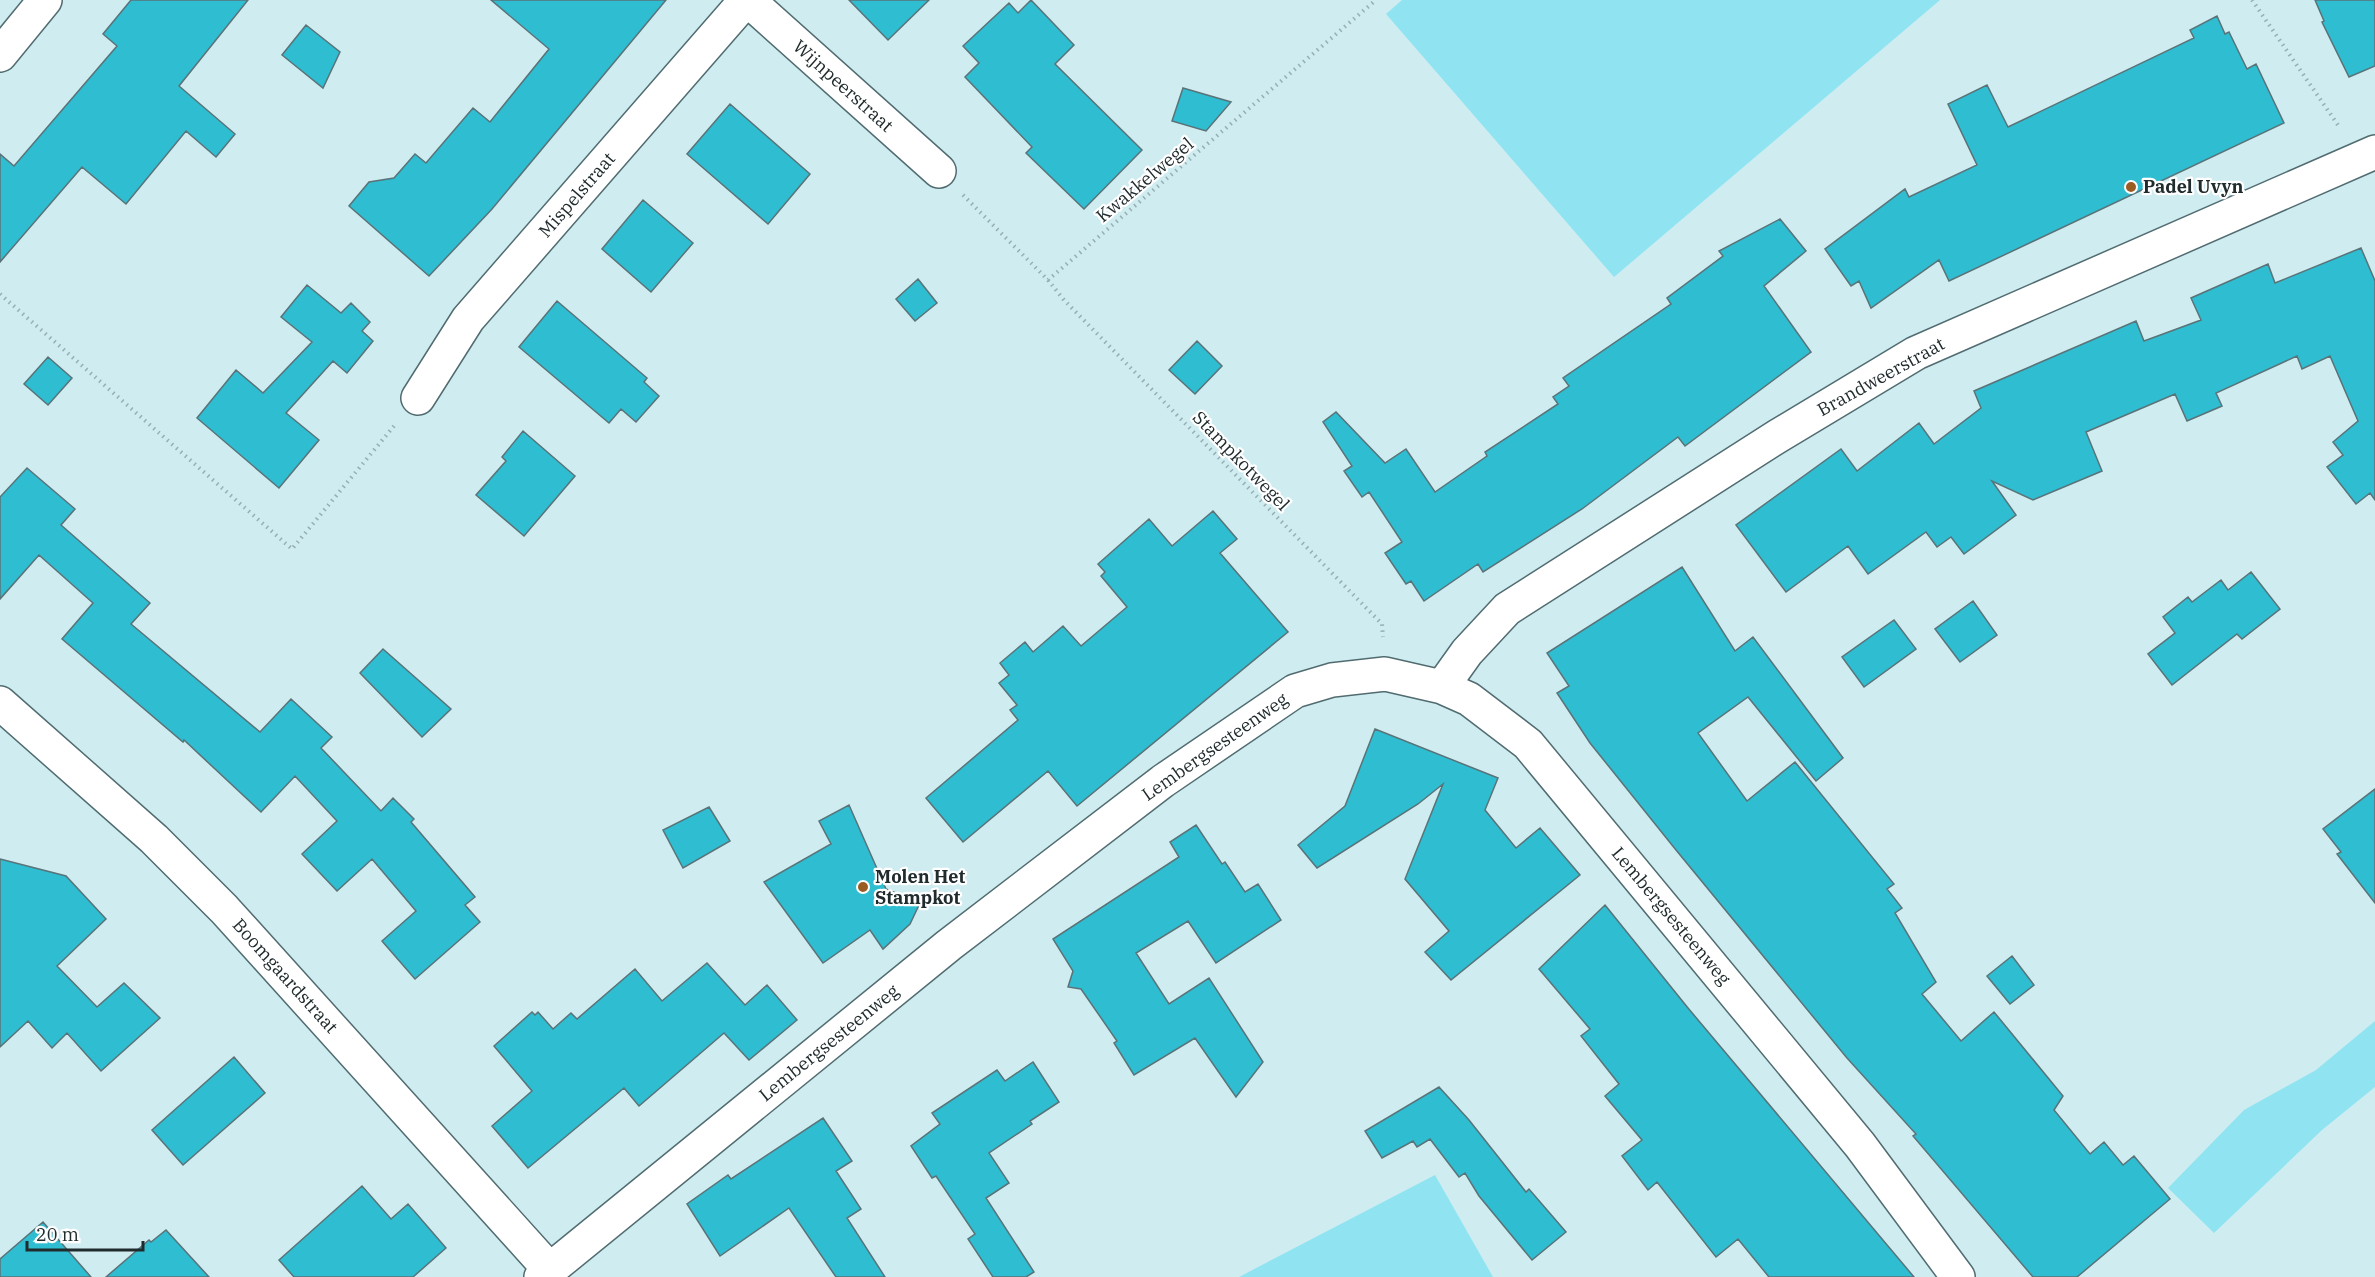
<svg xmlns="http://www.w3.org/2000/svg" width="2375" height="1277" font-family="'IBM Plex Serif',serif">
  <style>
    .green { fill: #90e4f1 }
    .building { fill: #2ebdd1; stroke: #597378; stroke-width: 1.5 }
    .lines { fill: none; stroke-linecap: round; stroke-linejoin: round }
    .minor-casing { stroke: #516c70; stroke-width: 36 }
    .path { stroke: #97afb3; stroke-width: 4; stroke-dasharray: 1.5 4.5; stroke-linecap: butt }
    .minor { stroke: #fff; stroke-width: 33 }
    .poi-dot { fill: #9a5c23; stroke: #fff; stroke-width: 2 }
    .labels { text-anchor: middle; stroke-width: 4.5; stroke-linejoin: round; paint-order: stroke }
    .street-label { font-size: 18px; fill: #202b2d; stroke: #fff }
    .poi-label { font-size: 18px; font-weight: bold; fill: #202b2d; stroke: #fff; text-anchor: start }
  </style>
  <rect width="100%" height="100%" fill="#cfecf1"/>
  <!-- green -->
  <path class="green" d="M 1402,0 L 1940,0 L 1614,277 L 1386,14 Z
    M 2375,1021 L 2375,1087 L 2322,1130 L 2214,1233 L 2168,1188 L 2244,1110 L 2316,1070 Z
    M 1435,1175 L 1493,1277 L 1239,1277 Z"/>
  <!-- building -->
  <path class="building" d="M 131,0 L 248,0 L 179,86 L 235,134 L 216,157 L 186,131 L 126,204 L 82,167 L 0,262 L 0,154 L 14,166 L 117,46 L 103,34 Z
    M 491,0 L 666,0 L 492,209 L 429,276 L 349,206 L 369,182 L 394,178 L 415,154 L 426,163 L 473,108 L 490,122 L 549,49 Z
    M 849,0 L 929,0 L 888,40 Z
    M 1031,0 L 1074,45 L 1055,64 L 1142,150 L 1084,209 L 1026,153 L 1032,147 L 965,77 L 979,63 L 963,46 L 1009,3 L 1018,13 Z
    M 2315,0 L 2375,0 L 2375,66 L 2349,77 L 2322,22 L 2324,21 Z
    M 2217,16 L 2225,34 L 2229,32 L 2247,69 L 2256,64 L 2284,123 L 1949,281 L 1939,260 L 1871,308 L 1859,281 L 1851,286 L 1825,249 L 1905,189 L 1909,197 L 1977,165 L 1948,104 L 1987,85 L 2008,127 L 2194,38 L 2190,30 Z
    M 306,25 L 340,52 L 323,88 L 282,55 Z
    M 1183,88 L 1231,102 L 1206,131 L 1172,121 Z
    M 730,104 L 810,174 L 768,224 L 687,154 Z
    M 643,200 L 693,243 L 651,292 L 602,249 Z
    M 1780,219 L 1806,251 L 1764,286 L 1811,352 L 1685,446 L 1678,437 L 1582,509 L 1483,572 L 1478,564 L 1424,601 L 1411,581 L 1406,584 L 1385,553 L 1402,542 L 1369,492 L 1362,497 L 1344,471 L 1352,466 L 1323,422 L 1336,412 L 1385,463 L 1406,449 L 1435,492 L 1487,456 L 1485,452 L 1558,404 L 1553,397 L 1569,386 L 1563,378 L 1671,304 L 1667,298 L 1723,256 L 1719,251 Z
    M 2361,248 L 2375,281 L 2375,500 L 2370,493 L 2356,504 L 2327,467 L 2343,455 L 2333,442 L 2358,421 L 2330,356 L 2302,369 L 2297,356 L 2216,393 L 2222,406 L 2187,421 L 2175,394 L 2086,432 L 2102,471 L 2033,500 L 1992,481 L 2016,515 L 1964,554 L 1951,537 L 1937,547 L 1926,532 L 1868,574 L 1848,546 L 1786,592 L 1736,525 L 1841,449 L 1857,471 L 1919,423 L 1934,444 L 1981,408 L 1974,391 L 2136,321 L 2144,341 L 2201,320 L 2191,298 L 2268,264 L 2275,283 Z
    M 918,279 L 937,303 L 915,321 L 896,299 Z
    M 307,285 L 341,313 L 351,303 L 370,322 L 362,331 L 373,341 L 347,373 L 333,361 L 286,413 L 319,440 L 279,488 L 197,418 L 236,370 L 263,393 L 312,342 L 281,317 Z
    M 557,301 L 647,378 L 644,382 L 659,396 L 636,422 L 621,409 L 609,423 L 519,347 Z
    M 1197,341 L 1222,366 L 1195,394 L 1169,370 Z
    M 48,357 L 72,378 L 48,405 L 24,384 Z
    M 523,431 L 575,476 L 524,536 L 476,495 L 506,461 L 502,457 Z
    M 27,468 L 75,509 L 61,525 L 150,603 L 131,624 L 260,732 L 291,699 L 332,737 L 321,748 L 381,811 L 393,798 L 414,819 L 411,822 L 475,897 L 465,905 L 480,922 L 415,979 L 382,941 L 416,911 L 372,859 L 337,891 L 302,854 L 337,821 L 295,776 L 261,812 L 184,740 L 183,742 L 62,639 L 93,603 L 39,555 L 0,599 L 0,497 Z
    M 1213,511 L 1237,539 L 1220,553 L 1288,632 L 1077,806 L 1048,771 L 963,842 L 926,798 L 1018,720 L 1010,710 L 1017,705 L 999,683 L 1009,675 L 1000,663 L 1025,642 L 1033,652 L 1063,626 L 1081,646 L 1127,607 L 1101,576 L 1105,572 L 1098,564 L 1149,519 L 1172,546 Z
    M 1682,567 L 1735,651 L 1753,637 L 1843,758 L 1816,781 L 1748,697 L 1698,733 L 1747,801 L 1795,762 L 1894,884 L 1887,889 L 1902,908 L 1895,913 L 1936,982 L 1922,994 L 1961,1041 L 1994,1012 L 2063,1096 L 2054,1110 L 2090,1154 L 2104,1142 L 2123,1165 L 2134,1156 L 2170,1199 L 2077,1277 L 2033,1277 L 1913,1136 L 1916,1134 L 1847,1058 L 1676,850 L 1590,743 L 1557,693 L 1569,686 L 1547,653 Z
    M 2251,572 L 2280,609 L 2242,639 L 2237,634 L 2172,685 L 2148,654 L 2175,633 L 2163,617 L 2188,597 L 2192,602 L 2221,580 L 2228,590 Z
    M 1973,601 L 1997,635 L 1960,662 L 1935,629 Z
    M 1894,620 L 1916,649 L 1864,687 L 1842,657 Z
    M 383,649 L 451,709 L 422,737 L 360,673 Z
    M 1375,729 L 1498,778 L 1485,810 L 1516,848 L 1540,828 L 1580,875 L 1451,980 L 1425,952 L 1449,931 L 1405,879 L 1443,784 L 1418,804 L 1317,868 L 1298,845 L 1345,806 Z
    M 2375,789 L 2375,903 L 2337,854 L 2341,852 L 2323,829 Z
    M 849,805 L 886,889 L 920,903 L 910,924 L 883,949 L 870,930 L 823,963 L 764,882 L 831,844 L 819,821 Z
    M 709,807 L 730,841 L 683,868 L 663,830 Z
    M 1196,825 L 1222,864 L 1225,862 L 1245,892 L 1258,884 L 1281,920 L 1216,963 L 1188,921 L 1136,953 L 1169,1004 L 1209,978 L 1263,1062 L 1236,1097 L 1195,1038 L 1134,1075 L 1114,1043 L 1117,1041 L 1081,989 L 1068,987 L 1073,971 L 1053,939 L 1179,857 L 1170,842 Z
    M 0,859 L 66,876 L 106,919 L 57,966 L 97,1007 L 124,983 L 160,1018 L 101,1071 L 67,1033 L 52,1048 L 28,1021 L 0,1047 Z
    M 1605,905 L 1688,1008 L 1914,1277 L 1769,1277 L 1738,1239 L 1716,1257 L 1657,1182 L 1648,1190 L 1622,1156 L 1642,1140 L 1605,1096 L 1619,1084 L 1581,1036 L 1590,1029 L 1539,969 Z
    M 2012,956 L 2034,985 L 2010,1004 L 1987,976 Z
    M 707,963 L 745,1005 L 767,985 L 797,1020 L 749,1060 L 724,1033 L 639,1106 L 624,1088 L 528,1168 L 492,1126 L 532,1091 L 494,1046 L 532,1012 L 535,1015 L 538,1012 L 553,1029 L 571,1013 L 577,1019 L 635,969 L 662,1001 Z
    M 234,1057 L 265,1093 L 183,1165 L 152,1130 Z
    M 1033,1062 L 1059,1102 L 1030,1121 L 1032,1124 L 989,1153 L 1009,1183 L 986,1198 L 1034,1272 L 1026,1277 L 993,1277 L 968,1239 L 975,1234 L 936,1176 L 932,1178 L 911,1146 L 940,1124 L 932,1113 L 997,1070 L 1005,1081 Z
    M 1439,1087 L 1469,1120 L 1526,1192 L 1529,1189 L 1566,1232 L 1532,1260 L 1479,1196 L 1465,1173 L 1459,1177 L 1430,1139 L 1417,1147 L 1413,1141 L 1382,1158 L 1365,1131 Z
    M 823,1118 L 852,1161 L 836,1171 L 861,1209 L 847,1218 L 885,1277 L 836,1277 L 789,1208 L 720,1256 L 687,1204 L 728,1175 L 731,1179 Z
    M 362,1186 L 391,1219 L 408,1204 L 446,1248 L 413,1277 L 294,1277 L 279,1260 Z
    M 43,1222 L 91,1277 L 0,1277 L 0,1259 Z
    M 166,1230 L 209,1277 L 106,1277 L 149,1240 L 151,1242 Z"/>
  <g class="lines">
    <!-- minor casing -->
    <g class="minor-casing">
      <path id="minor" d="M 748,0 L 939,171
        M 0,55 L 45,0
        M 418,398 L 468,319 L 746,0
        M 1442,687 L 1467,652 L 1507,609 L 1778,436 L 1916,353 L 2375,152
        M 0,703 L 154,839 L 224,909 L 550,1270
        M 541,1277 L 949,945 L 1163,781 L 1295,691 L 1332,680 L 1385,674 L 1442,687 L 1469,699 L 1528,744 L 1860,1145 L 1958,1277"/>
    </g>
    <!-- path -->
    <path class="path" d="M 2252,0 L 2340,128
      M 963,195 L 1048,280 L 1376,0
      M 1048,280 L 1064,300 L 1382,624 L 1383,637
      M 0,294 L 292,549 L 394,426"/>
    <!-- minor -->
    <use href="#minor" class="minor"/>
  </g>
  <!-- markers -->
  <g class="poi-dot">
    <circle cx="2131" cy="187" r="6"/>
    <circle cx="863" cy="887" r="6"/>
  </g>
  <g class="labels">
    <!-- street labels -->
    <g class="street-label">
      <text transform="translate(843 86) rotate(42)" y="6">Wijnpeerstraat</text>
      <text transform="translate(1145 180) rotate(-40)" y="6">Kwakkelwegel</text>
      <text transform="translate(577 195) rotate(-49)" y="6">Mispelstraat</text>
      <text transform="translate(1881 377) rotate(-29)" y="6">Brandweerstraat</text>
      <text transform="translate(1241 461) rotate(46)" y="6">Stampkotwegel</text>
      <text transform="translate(1215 747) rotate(-35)" y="6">Lembergsesteenweg</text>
      <text transform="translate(1671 916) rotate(50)" y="6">Lembergsesteenweg</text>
      <text transform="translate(285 976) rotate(48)" y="6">Boomgaardstraat</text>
      <text transform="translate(829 1043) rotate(-39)" y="6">Lembergsesteenweg</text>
    </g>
    <!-- poi labels -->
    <g class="poi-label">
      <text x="2143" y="193">Padel Uvyn</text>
      <text x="875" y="883">Molen Het<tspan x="875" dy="21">Stampkot</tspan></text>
    </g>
  </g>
  <!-- scale -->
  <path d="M27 1241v9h116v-9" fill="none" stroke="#202b2d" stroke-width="3"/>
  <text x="36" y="1241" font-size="18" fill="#202b2d" stroke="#ffffff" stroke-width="4.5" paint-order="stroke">20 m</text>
</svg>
